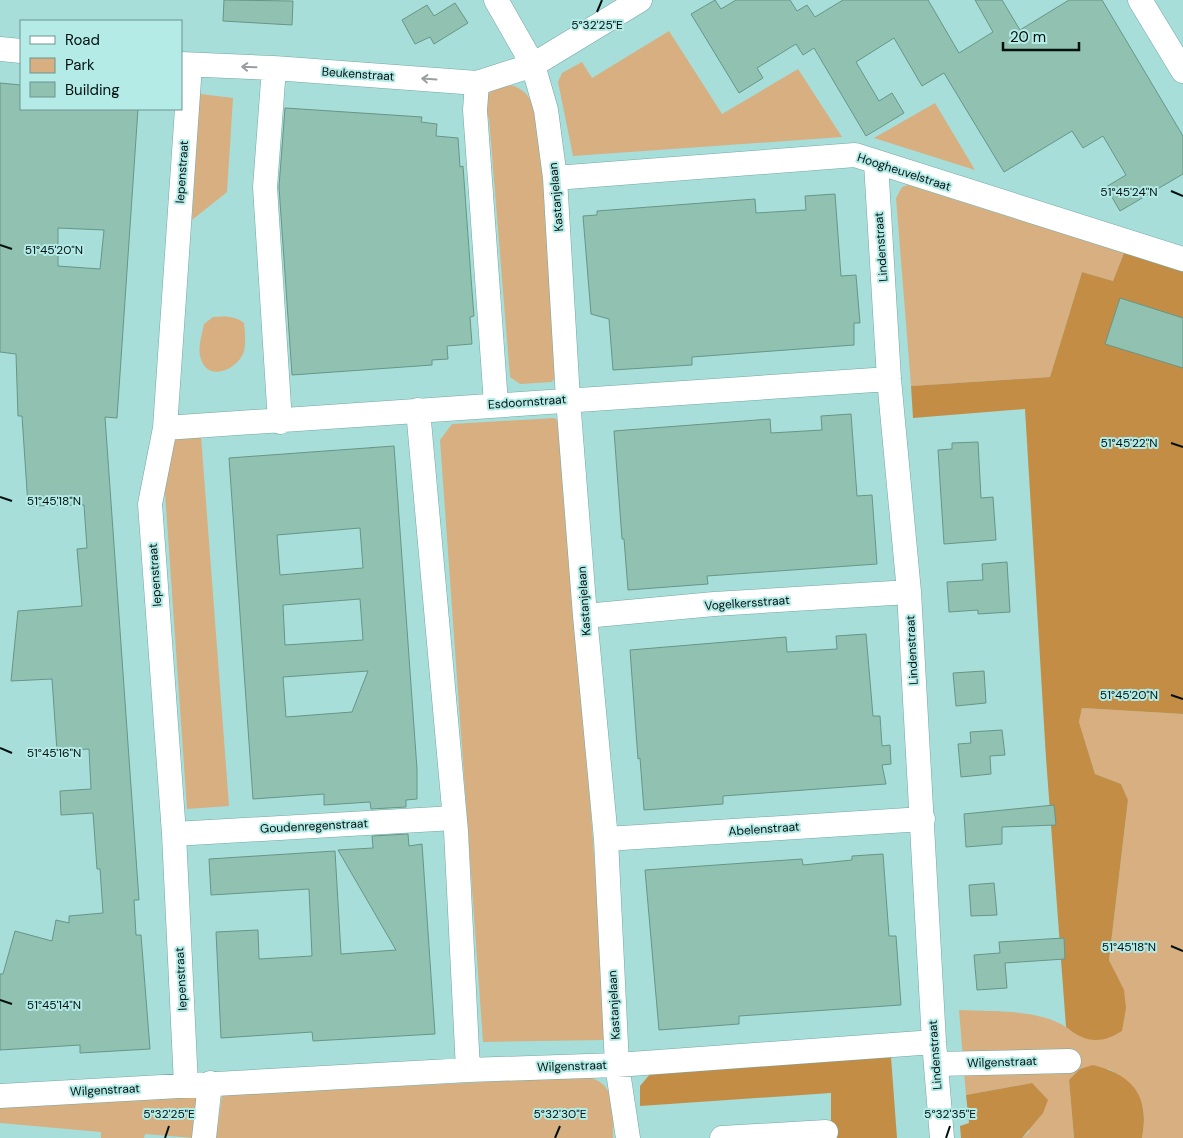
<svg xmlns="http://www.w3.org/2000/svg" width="1183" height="1138" font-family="'DM Sans',sans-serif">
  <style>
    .green { fill: #d7af81 }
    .forest { fill: #c38d46 }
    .building { fill: #91c1b0; stroke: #679686; fill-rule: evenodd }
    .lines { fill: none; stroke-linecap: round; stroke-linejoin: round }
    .street-casing { stroke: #72a7a4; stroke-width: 25 }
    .street { stroke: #fff; stroke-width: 24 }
    .oneway { stroke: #999f9f }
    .ticks { fill: none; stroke: #00100f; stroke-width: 2 }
    .labels { text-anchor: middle; stroke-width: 4; stroke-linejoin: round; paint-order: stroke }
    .street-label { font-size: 12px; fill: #00100f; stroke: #b4ebe7 }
    .ticks-label { font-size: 12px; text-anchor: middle; fill: #00100f; stroke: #b4ebe7; stroke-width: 4; stroke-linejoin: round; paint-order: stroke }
  </style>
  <rect width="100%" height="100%" fill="#a7deda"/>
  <!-- green -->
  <path class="green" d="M 669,31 L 722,114 L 798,69 L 842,137 L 573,156 L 558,82 L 562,73 L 582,62 L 592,78 Z
    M 510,85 C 530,90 532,103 538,121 L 560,369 L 552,382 L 520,384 L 510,377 L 489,118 L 483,118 C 485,94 485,91 510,85 Z
    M 200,94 L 233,98 L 227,192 L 192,220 Z
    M 935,103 L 975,170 L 874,138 Z
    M 908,185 L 1124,253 L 1113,281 L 1082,272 L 1050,377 L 911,386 L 896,198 L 902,187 Z
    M 213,317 C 225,316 235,316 244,323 C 245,332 246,343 244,351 C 239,369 208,383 201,359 C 197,349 202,335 204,324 Z
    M 555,418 L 563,428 L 606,1021 L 604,1040 L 483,1042 L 440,440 L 452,424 Z
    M 201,436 L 229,806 L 187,809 L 164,478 L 167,444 L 175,438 Z
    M 1082,708 L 1183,714 L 1183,1138 L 1142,1138 C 1149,1102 1139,1088 1109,1069 L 1069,1080 L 1074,1138 L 1022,1138 L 1029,1132 L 1032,1083 L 966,1095 L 959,1010 C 994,1012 1042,1008 1070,1030 L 1115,973 L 1109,960 L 1128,800 L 1121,784 L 1095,774 L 1079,722 Z
    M 588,1077 C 619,1085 612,1112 613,1138 L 216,1138 L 222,1095 Z
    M 203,1096 L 195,1138 L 145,1134 L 144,1138 L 101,1138 L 101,1132 L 0,1123 L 0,1108 Z"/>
  <!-- forest -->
  <path class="forest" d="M 1124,253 L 1183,272 L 1183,714 L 1082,708 L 1079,722 L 1095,774 L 1121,784 L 1128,800 L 1109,960 L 1124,990 L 1126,1008 L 1122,1031 C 1101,1044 1086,1043 1066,1027 L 1046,758 L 1025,409 L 913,418 L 911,386 L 1050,377 L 1082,272 L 1113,281 Z
    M 891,1057 L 897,1138 L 831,1138 L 831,1093 L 640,1106 L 640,1086 L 651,1073 Z
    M 1093,1065 C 1133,1075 1150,1096 1142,1138 L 1074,1138 L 1069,1080 L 1080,1069 Z
    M 1032,1083 L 1048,1100 L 1043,1113 L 1022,1138 L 961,1138 L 960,1126 L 969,1123 L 966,1095 Z"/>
  <!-- building -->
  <path class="building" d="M 224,0 L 293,1 L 292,25 L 223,21 Z
    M 715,0 L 721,9 L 736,0 L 790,0 L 797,11 L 807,5 L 815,17 L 843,0 L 928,0 L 959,53 L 993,32 L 975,0 L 1002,0 L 1020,30 L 1069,0 L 1102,0 L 1183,136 L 1183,174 L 1120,211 L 1106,187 L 1126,175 L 1103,136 L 1083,148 L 1072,131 L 1004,172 L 944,73 L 922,86 L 894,38 L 856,62 L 879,101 L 892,93 L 904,113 L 866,136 L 814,48 L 803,55 L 796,44 L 757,68 L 763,78 L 739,93 L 691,14 Z
    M 455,3 L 468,23 L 434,44 L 430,37 L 415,44 L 402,20 L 427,5 L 434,16 Z
    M 0,83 L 21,85 L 21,109 L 138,109 L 117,418 L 105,417 L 139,900 L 134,900 L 136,935 L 141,935 L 150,1049 L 80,1053 L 80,1045 L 0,1050 L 0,974 L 3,974 L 15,931 L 52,941 L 56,920 L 69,923 L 69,916 L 103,913 L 100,869 L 97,869 L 93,813 L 61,815 L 60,791 L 91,789 L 89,749 L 57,751 L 52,679 L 11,681 L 18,611 L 82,606 L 77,549 L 87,548 L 84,505 L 28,506 L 22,416 L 18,416 L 16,354 L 0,352 ZM 58,228 L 104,230 L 100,269 L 58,266 Z
    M 285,108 L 422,117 L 421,122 L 437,124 L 436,136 L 458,138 L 460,167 L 463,166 L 472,291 L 474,316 L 470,317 L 472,344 L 447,346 L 448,359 L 432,360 L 432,365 L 292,375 L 279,187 Z
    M 835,194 L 841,276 L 856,275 L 860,323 L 854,323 L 854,345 L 692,357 L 692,365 L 613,370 L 609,319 L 591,314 L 583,216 L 597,215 L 597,211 L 755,199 L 756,213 L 806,210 L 805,196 Z
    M 1120,298 L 1183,318 L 1183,368 L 1105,344 Z
    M 851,414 L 857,496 L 872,495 L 877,564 L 707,576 L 708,584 L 628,590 L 624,539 L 622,539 L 614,431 L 770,419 L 771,433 L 822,430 L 821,416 Z
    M 978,442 L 981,498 L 993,497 L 996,540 L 944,544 L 938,450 L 952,449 L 952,443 Z
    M 394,446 L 417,769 L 417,799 L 406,800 L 406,807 L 371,809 L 370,802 L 324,805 L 324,794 L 253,799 L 229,458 ZM 360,528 L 363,568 L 280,575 L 277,535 ZM 360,599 L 363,640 L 285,645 L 283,605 ZM 368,671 L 352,712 L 286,717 L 283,677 Z
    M 1007,562 L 1010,612 L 978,614 L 978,610 L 949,612 L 947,582 L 983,580 L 982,564 Z
    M 866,634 L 873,716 L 880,716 L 882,746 L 890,745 L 891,764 L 882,765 L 886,784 L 723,796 L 723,804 L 644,810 L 640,758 L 638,759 L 630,650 L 786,637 L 787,652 L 837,649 L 836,636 Z
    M 984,671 L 986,703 L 956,706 L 953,673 Z
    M 1002,730 L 1005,755 L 990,756 L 991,774 L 961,777 L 958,744 L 971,743 L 970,732 Z
    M 1054,805 L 1056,825 L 1002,827 L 1002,844 L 966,847 L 964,814 Z
    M 408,834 L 409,846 L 422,844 L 435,1034 L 313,1041 L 312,1032 L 221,1038 L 216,932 L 258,930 L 259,959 L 312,956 L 309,889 L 211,895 L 209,859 L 335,851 L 341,954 L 396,950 L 338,850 L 373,848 L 372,836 Z
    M 883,854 L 889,936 L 896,936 L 901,1005 L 739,1016 L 739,1024 L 659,1030 L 645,870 L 802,859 L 803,865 L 852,860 L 852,856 Z
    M 994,883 L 997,915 L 971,916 L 969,885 Z
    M 1064,938 L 1065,959 L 1005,963 L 1007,988 L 977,990 L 974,955 L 1000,953 L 999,942 Z"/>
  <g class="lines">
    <!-- street casing -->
    <g class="street-casing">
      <path id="street" d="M 496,0 L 533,65 L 546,110 L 555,178 L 568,399 L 585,616 L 606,839 L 617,1065 L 628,1138
        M 1140,0 L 1183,71
        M 0,49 L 21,51
        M 181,64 L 274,68 L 477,83 L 533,65 L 640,0
        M 274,68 L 265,187 L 280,422
        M 477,83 L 475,110 L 496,404
        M 876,163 L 889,379 L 909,592 L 934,1042 L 942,1138
        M 555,178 L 855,155 L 1183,259
        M 418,410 L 456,831 L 468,1070
        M 165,428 L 889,379
        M 585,616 L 714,604 L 909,592
        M 174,834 L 454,818
        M 606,839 L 923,819
        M 936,1064 L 1069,1061
        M 186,1085 L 174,834 L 150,504 L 165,428 L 190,65
        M 0,1096 L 468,1070 L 617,1065 L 934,1042
        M 204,1138 L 210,1083
        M 722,1138 L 826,1132"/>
    </g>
    <!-- street -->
    <use href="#street" class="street"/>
  </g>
  <!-- one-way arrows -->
  <defs><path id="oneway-shaft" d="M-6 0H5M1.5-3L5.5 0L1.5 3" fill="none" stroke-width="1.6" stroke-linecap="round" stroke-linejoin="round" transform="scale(1.25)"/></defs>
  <g class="oneway">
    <use href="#oneway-shaft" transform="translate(249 67) rotate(-178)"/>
    <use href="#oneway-shaft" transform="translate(429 79) rotate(-176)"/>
  </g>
  <!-- ticks -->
  <path class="ticks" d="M 597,12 L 602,0M 1171,191 L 1183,196M 0,245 L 12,249M 1171,443 L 1183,447M 0,497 L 12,501M 1171,695 L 1183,699M 0,748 L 12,753M 1171,946 L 1183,951M 0,1000 L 12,1004M 165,1138 L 169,1126M 555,1138 L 560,1126M 946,1138 L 950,1126"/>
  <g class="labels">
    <!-- street labels -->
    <g class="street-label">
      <text transform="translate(358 74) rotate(4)" y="4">Beukenstraat</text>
      <text transform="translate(182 172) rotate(-86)" y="4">Iepenstraat</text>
      <text transform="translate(904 172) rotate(18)" y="4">Hoogheuvelstraat</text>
      <text transform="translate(556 197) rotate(-95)" y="4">Kastanjelaan</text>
      <text transform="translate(881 247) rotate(-94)" y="4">Lindenstraat</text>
      <text transform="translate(527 402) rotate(-4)" y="4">Esdoornstraat</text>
      <text transform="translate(155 575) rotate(-94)" y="4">Iepenstraat</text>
      <text transform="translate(584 601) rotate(-94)" y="4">Kastanjelaan</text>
      <text transform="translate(747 603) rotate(-4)" y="4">Vogelkersstraat</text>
      <text transform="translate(912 650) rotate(-93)" y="4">Lindenstraat</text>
      <text transform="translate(314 826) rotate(-3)" y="4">Goudenregenstraat</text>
      <text transform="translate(764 829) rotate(-4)" y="4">Abelenstraat</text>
      <text transform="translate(181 979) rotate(-93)" y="4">Iepenstraat</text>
      <text transform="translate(614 1005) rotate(-93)" y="4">Kastanjelaan</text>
      <text transform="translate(935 1055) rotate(-94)" y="4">Lindenstraat</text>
      <text transform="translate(1002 1062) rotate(-2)" y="4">Wilgenstraat</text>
      <text transform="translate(572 1066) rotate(-2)" y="4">Wilgenstraat</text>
      <text transform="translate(105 1090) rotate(-3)" y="4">Wilgenstraat</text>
    </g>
  </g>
  <g class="ticks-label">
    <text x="597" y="29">5°32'25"E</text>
    <text x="1129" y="196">51°45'24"N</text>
    <text x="54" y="254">51°45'20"N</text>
    <text x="1129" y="447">51°45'22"N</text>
    <text x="54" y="505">51°45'18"N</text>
    <text x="1129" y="699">51°45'20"N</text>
    <text x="54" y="757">51°45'16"N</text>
    <text x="1129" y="951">51°45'18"N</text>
    <text x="54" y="1009">51°45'14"N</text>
    <text x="169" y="1118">5°32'25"E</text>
    <text x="560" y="1118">5°32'30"E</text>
    <text x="950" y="1118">5°32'35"E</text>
  </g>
  <!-- legend -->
  <rect x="20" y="20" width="162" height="90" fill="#b4ebe7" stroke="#6c9391"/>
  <rect x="30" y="36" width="25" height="8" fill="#ffffff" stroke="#6c9391"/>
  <text x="65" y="45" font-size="15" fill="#00100f">Road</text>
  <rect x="30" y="58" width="25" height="15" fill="#d7af81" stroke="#6c9391"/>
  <text x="65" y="70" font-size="15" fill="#00100f">Park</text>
  <rect x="30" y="82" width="25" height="15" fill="#91c1b0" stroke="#6c9391"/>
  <text x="65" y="95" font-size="15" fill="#00100f">Building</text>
  <!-- scale -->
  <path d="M1003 42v8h76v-8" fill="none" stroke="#00100f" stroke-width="2.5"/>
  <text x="1010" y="42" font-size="15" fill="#00100f" stroke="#b4ebe7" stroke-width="4" paint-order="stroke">20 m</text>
</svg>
